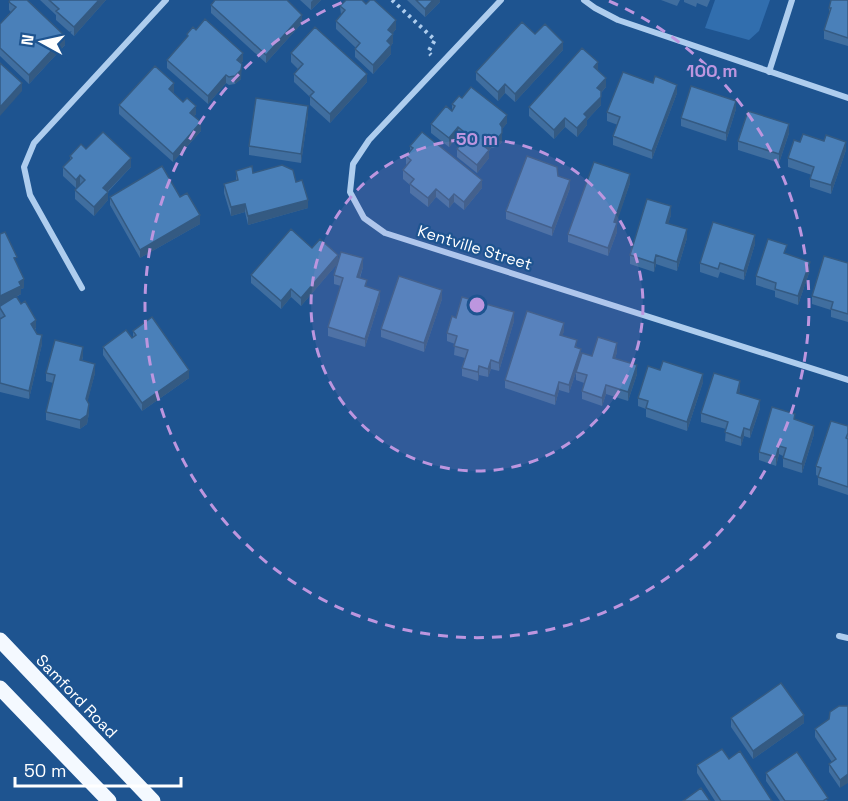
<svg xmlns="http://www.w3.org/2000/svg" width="848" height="801" font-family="'Space Grotesk',sans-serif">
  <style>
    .green { fill: #316eae }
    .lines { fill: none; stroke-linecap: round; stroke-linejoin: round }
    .path { stroke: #aecdee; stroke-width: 4; stroke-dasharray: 3 4.5; stroke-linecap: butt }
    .street { stroke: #aecdee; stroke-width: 6 }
    .primary { stroke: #f4f9ff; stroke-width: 15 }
    .wall { fill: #406e9f }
    .shaded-wall { fill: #345a82 }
    .building { fill: #4a80b9; stroke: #345a82; stroke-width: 1.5 }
    .ring { fill: none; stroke: #bd96df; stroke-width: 3; stroke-dasharray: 10 8 }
    .labels { text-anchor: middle; stroke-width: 4.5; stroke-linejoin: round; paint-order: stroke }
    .street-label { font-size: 16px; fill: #fff; stroke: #1e5490 }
    .centre { fill: #bd96df; stroke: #1e5490; stroke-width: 3 }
    .ring-label { font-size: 18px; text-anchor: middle; font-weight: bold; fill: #bd96df; stroke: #1e5490; stroke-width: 4.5; stroke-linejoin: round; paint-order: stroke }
  </style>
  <rect width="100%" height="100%" fill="#1e5490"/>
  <!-- green -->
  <path class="green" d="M 715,0 L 770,0 L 759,31 L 749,40 L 705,28 Z"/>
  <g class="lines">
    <!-- path -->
    <path class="path" d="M 392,0 L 435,40 L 428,52 L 431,55"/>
    <!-- street -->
    <path class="street" d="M 501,0 L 369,140 L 353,164 L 350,192 L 364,218 L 385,233 L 848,380
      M 584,0 L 595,8 L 618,20 L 848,98
      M 769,72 L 792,0
      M 82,288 L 30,195 L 24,167 L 34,143 L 166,0
      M 839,636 L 848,638"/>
    <!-- primary -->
    <path class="primary" d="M 0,640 L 153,801
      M 0,688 L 109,801"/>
  </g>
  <!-- wall -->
  <path class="wall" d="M 40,0 L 106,0 L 74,36 L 56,20 L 56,15 Z
    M 300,0 L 321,0 L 311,10 Z
    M 407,0 L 440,0 L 440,2 L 425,17 Z
    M 661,0 L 680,0 L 677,6 Z
    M 684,0 L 710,0 L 707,7 L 697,3 L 696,7 L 684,2 Z
    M 848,0 L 848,46 L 824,39 L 824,30 L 829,15 L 829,8 Z
    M 9,2 L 65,45 L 29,84 L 0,56 L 0,24 L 11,12 L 9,10 Z
    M 211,5 L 302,23 L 266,63 L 211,13 Z
    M 340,6 L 396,29 L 392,34 L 393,43 L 391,45 L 391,54 L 373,74 L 355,57 L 355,49 L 356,48 L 336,29 L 336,21 L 341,15 Z
    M 187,34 L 243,61 L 241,63 L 241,79 L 235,84 L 229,85 L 226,83 L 208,104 L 167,68 L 167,60 L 187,37 Z
    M 535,34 L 563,50 L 515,102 L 505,93 L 498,101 L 476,80 L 476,72 Z
    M 291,53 L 367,82 L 330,123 L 310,105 L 310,97 L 294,82 L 294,74 L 298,69 L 291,62 Z
    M 598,70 L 606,87 L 601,93 L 601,105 L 587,120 L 587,125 L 577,137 L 565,127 L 554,139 L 529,116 L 529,107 Z
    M 174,92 L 173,93 L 196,114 L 194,116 L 201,131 L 173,162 L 119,114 L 119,105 Z
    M 677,93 L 652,159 L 613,145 L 613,136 L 618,125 L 607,121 L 607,112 Z
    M 462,98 L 507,123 L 502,129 L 502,142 L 497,147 L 491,148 L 489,151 L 489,158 L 477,173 L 457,157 L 457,149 L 464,141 L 458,136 L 449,147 L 431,133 L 431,124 L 452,111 L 452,104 Z
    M 736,109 L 726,141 L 681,126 L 681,118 Z
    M 308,115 L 301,163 L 249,155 L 249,146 Z
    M 789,133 L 779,163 L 738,150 L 738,141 Z
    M 800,142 L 846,150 L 831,194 L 810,187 L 810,179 L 812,175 L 788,167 L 788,158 Z
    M 410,146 L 482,188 L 464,210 L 454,202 L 449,208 L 436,197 L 428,207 L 410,193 L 410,185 L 403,179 L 403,170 L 407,165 L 406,164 L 406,156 L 410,150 Z
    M 86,149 L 131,167 L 108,192 L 108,200 L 94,216 L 75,199 L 75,190 L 81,185 L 80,184 L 76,188 L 63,176 L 63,167 L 70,160 L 70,156 Z
    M 236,171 L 253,173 L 296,182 L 308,208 L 248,225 L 245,212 L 231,216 L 224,193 L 224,184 L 236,181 Z
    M 558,176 L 570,188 L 552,236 L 506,219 L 506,211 Z
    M 630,183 L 616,223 L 617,232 L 608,256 L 568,242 L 568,234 Z
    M 110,197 L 200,224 L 140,258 L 110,205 Z
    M 671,215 L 668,223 L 687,238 L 677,271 L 656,264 L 654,272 L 630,264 L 630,255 Z
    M 0,234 L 17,264 L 24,288 L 21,289 L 21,294 L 16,297 L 36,328 L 35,330 L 42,344 L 29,399 L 0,392 L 0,319 L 1,319 L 0,317 L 0,306 L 7,301 L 0,305 Z
    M 755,244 L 744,280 L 720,272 L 718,278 L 700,272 L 700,263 Z
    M 312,248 L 338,263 L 363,267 L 360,278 L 367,287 L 380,300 L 365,347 L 328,336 L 328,327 L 341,286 L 334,284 L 334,275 L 337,264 L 301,306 L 291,297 L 281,309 L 251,283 L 251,275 Z
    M 787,254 L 810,270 L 798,305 L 775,297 L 775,291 L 756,285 L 756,276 Z
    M 848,263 L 848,322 L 831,317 L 831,310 L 812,304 L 812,296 Z
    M 442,299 L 424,352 L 381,337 L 381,329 Z
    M 456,318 L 514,321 L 499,371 L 491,369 L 488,377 L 479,375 L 478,381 L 462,376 L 462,368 L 465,358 L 454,355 L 455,344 L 447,341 L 447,333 Z
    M 133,331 L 189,378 L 142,411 L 103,355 L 103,347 L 133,338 Z
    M 564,331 L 562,335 L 577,347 L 581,357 L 617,352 L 615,358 L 637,374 L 628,401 L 606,394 L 602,406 L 582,399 L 582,391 L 584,383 L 576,380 L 576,372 L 569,393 L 559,390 L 555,405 L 505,388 L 505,380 Z
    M 83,356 L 82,361 L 95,373 L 87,402 L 89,413 L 87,424 L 80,429 L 46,420 L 46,412 L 53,383 L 46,381 L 46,373 Z
    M 703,382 L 687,431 L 646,417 L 646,409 L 638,406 L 638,398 Z
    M 740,390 L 739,393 L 760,408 L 750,438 L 744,436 L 741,446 L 725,441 L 726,429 L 701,422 L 701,413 Z
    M 795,420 L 814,434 L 802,473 L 783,467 L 783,456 L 779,454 L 776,466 L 759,460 L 759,452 Z
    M 848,426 L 848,495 L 818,485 L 818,476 L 816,475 L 816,466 Z
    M 848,706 L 840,788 L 829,772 L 829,764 L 832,762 L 815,737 L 815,729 Z
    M 731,718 L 804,723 L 753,759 L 731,727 Z
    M 729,759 L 772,801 L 715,801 L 697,773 L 697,765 Z
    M 766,773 L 828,801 L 780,801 L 766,781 Z"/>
  <!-- shaded-wall -->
  <path class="shaded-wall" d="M 99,0 L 106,0 L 74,36 L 74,27 Z
    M 313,0 L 321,0 L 311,10 L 311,2 Z
    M 433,0 L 440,0 L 440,2 L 425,17 L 425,9 Z
    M 302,15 L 302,23 L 266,63 L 266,55 Z
    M 396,20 L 396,29 L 388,39 L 388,30 Z
    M 393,34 L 393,43 L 387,49 L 387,41 Z
    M 65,36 L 65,45 L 29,84 L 29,75 Z
    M 563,42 L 563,50 L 515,102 L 515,94 Z
    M 391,45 L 391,54 L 373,74 L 373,65 Z
    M 243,53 L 243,61 L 237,68 L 237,60 Z
    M 598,62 L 598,71 L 594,67 Z
    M 242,64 L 241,79 L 235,84 L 235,76 Z
    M 367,74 L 367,82 L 330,123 L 330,114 Z
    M 226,75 L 226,83 L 208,104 L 208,96 Z
    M 606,78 L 606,87 L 597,97 L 597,88 Z
    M 22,83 L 22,91 L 0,116 L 0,107 Z
    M 174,83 L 174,92 L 169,97 L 169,89 Z
    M 505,84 L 505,93 L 498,101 L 498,92 Z
    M 677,85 L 677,93 L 652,159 L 652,151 Z
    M 601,97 L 601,105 L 587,120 L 587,125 L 577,137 L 577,128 L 584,114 Z
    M 736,101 L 736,109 L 726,141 L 726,133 Z
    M 196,106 L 196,114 L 190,121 L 190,113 Z
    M 308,106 L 308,115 L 301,163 L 301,154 Z
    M 507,115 L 507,123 L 500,132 L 500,124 Z
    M 565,118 L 565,127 L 554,139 L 554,130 Z
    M 201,122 L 201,131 L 173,162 L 173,154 Z
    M 789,124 L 789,133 L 779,163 L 779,154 Z
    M 458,127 L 458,136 L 449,147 L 449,138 Z
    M 502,133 L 502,142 L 497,147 L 497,139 Z
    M 491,140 L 491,148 L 489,151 L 489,158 L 477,173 L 477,165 L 485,147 Z
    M 846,142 L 846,150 L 831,194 L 831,185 Z
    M 131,158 L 131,167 L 103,196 L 103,188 Z
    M 630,174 L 630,183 L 614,231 L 614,222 Z
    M 80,175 L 80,184 L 76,188 L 76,180 Z
    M 482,180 L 482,188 L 464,210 L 464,202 Z
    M 570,180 L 570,188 L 552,236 L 552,228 Z
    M 436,189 L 436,197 L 428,207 L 428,198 Z
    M 108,192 L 108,200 L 94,216 L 94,207 Z
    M 454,194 L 454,202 L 449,208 L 449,200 Z
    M 308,200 L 308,208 L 248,225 L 248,216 Z
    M 245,204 L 245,212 L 231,216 L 231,207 Z
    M 671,206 L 671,215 L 666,231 L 666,223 Z
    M 200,215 L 200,224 L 140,258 L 140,250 Z
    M 617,223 L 617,232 L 608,256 L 608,248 Z
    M 687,229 L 687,238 L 677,271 L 677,262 Z
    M 755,235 L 755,244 L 744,280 L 744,271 Z
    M 338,255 L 338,263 L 301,306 L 301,298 Z
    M 656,255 L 656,264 L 654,272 L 654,263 Z
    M 363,258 L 363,267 L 357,285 L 357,277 Z
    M 810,262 L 810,270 L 798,305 L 798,296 Z
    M 24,279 L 24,288 L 21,289 L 21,294 L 0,305 L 0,296 L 19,282 Z
    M 291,289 L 291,297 L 281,309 L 281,301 Z
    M 442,290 L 442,299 L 424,352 L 424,343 Z
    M 380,291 L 380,300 L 365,347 L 365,339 Z
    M 514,312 L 514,321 L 499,371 L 499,363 Z
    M 36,320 L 36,328 L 31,332 L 31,324 Z
    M 564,323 L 564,331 L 560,343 L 560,335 Z
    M 42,335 L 42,344 L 29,399 L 29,391 Z
    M 617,343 L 617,352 L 613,366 L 613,358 Z
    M 83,347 L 83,356 L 80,368 L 80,360 Z
    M 581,349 L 581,357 L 569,393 L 569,385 Z
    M 491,360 L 491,369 L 488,377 L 488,369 Z
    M 95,364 L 95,373 L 86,408 L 86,399 Z
    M 637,365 L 637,374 L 628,401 L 628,392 Z
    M 479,366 L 479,375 L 478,381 L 478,372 Z
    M 189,370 L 189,378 L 142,411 L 142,403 Z
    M 703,374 L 703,382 L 687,431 L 687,422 Z
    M 740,381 L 740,390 L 737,401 L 737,393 Z
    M 559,382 L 559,390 L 555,405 L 555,396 Z
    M 606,385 L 606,394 L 602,406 L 602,398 Z
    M 760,400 L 760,408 L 750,438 L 750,430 Z
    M 89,404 L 89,413 L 87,424 L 80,429 L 80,420 Z
    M 814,426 L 814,434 L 802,473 L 802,464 Z
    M 744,428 L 744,436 L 741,446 L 741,438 Z
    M 779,446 L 779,454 L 776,466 L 776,457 Z
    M 804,715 L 804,723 L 753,759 L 753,751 Z
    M 848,774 L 848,783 L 840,788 L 840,780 Z"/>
  <!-- building -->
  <path class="building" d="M 10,0 L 27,0 L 65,36 L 29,75 L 0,48 L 0,24 L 16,7 L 9,2 Z
    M 49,0 L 99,0 L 74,27 L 56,11 L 59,9 Z
    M 215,0 L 287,0 L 302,15 L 266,55 L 211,5 Z
    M 346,0 L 362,0 L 366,4 L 370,0 L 374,0 L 396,20 L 388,30 L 393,34 L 387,41 L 391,45 L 373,65 L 355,49 L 360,43 L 336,21 L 345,10 L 340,6 Z
    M 416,0 L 433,0 L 425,9 Z
    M 831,0 L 848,0 L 848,38 L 824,30 L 831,8 L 829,8 Z
    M 205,19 L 243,53 L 237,60 L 242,64 L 241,70 L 235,76 L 229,77 L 226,75 L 208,96 L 167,60 L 188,36 L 187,34 L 193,27 L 196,30 Z
    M 522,22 L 535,34 L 545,24 L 563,42 L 515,94 L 505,84 L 498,92 L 476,72 Z
    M 315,27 L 367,74 L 330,114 L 310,96 L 314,92 L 294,74 L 303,64 L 291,53 Z
    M 582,48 L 598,62 L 594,67 L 606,78 L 597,88 L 601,91 L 601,97 L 584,114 L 587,117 L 577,128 L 565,118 L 554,130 L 529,107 Z
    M 0,63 L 22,83 L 0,107 Z
    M 155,66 L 174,83 L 169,89 L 183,102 L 187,98 L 196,106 L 190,113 L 201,122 L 173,154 L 119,105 Z
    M 623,72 L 653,83 L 655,76 L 677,85 L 652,151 L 613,136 L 620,117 L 607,112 Z
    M 691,86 L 736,101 L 726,133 L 681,118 Z
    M 471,87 L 507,115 L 500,124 L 502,127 L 502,133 L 497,139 L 491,140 L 485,147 L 489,150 L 477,165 L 457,149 L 468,135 L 458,127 L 449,138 L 431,124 L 446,106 L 452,111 L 455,106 L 452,104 L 459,96 L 462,98 Z
    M 256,98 L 308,106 L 301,154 L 249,146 Z
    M 748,111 L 789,124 L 779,154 L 738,141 Z
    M 103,132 L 131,158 L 103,188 L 108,192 L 94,207 L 75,190 L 85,180 L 80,175 L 76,180 L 63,167 L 72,158 L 70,156 L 81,144 L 86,149 Z
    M 422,132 L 482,180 L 464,202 L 454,194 L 449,200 L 436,189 L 428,198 L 410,184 L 414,179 L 403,170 L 411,160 L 406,156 L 413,148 L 410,146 Z
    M 803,134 L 824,141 L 826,135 L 846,142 L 831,185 L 810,179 L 814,167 L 788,158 L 794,140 L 800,142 Z
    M 527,156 L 557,167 L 558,176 L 570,180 L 552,228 L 506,211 Z
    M 594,162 L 630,174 L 614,222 L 617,223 L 608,248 L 568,234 Z
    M 282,165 L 293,170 L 296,182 L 302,180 L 308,200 L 248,216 L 245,204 L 231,207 L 224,184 L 238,180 L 236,171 L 252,166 L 253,173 Z
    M 162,166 L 180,197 L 187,193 L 200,215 L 140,250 L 110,197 Z
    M 647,199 L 671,206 L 666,223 L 687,229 L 677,262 L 656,255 L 654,263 L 630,255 Z
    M 713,222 L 755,235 L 744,271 L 720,263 L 718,269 L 700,263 Z
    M 291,229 L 312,248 L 320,239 L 338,255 L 301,298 L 291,289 L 281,301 L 251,275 Z
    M 5,232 L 17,257 L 14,258 L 24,279 L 19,282 L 21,286 L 0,296 L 0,234 Z
    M 768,239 L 787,245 L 784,253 L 810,262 L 798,296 L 775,289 L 776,283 L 756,276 Z
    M 341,252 L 363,258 L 357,277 L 367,280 L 365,286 L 380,291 L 365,339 L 328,327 L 343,278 L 334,275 Z
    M 824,256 L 848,263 L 848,314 L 831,309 L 833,302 L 812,296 Z
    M 399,276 L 442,290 L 424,343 L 381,329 Z
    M 16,296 L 21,304 L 25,301 L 36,320 L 31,324 L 37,334 L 42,335 L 29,391 L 0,383 L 0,319 L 5,316 L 0,308 L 0,306 Z
    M 462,297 L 514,312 L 499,363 L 491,360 L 488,369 L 479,366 L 478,372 L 462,368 L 468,350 L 454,346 L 457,336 L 447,333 L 452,316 L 456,318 Z
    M 527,311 L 564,323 L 560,335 L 577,340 L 575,347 L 581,349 L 569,385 L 559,382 L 555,396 L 505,380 Z
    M 152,317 L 189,370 L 142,403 L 103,347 L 126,330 L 132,338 L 136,335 L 133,331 Z
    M 598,337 L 617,343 L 613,358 L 637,365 L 628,392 L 606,385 L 602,398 L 582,391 L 587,375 L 576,372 L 582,353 L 592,356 Z
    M 55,340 L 83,347 L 80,360 L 95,364 L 86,399 L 89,404 L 87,415 L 80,420 L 46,412 L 55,375 L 46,373 Z
    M 663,361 L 703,374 L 687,422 L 646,408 L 648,401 L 638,398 L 648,366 L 660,370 Z
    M 714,373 L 740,381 L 737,393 L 760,400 L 750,430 L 744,428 L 741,438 L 725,432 L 728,422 L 701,413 Z
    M 772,407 L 795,414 L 794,419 L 814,426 L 802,464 L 783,458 L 786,448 L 779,446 L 776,457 L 759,452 Z
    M 831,421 L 848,426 L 848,433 L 846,438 L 848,439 L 848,487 L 818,477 L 821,468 L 816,466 Z
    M 781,683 L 804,715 L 753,751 L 731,718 Z
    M 839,706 L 848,706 L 848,774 L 840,780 L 829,764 L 836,759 L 815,729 L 829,719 L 830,712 Z
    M 722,749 L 729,759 L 740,751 L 772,801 L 721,801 L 697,765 Z
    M 797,752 L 828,798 L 823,801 L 785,801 L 766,773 Z
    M 701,788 L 710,801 L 683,801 Z"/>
  <!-- distance rings -->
  <circle cx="477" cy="305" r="166" fill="#bd96df" fill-opacity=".12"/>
  <g class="ring">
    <circle cx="477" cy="305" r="166"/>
    <path d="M609 1A332 332 0 1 1 345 1"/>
  </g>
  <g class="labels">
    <!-- street labels -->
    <g class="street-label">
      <text transform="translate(475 247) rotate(17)" y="6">Kentville Street</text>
      <text transform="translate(77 696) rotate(46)" y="6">Samford Road</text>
    </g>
  </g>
  <circle cx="477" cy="305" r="9" class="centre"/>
  <g class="ring-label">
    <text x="712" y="77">100 m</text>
    <text x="477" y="145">50 m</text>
  </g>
  <!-- north arrow -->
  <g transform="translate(42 42) rotate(278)" stroke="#1e5490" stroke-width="4.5" paint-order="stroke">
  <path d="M0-4.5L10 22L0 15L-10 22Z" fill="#ffffff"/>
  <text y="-9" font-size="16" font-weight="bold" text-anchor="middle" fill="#ffffff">N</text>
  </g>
  <!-- scale -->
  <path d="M15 777v9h166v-9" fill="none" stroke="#ffffff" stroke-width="3"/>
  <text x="24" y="777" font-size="18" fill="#ffffff" stroke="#1e5490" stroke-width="4.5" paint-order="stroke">50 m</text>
</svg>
